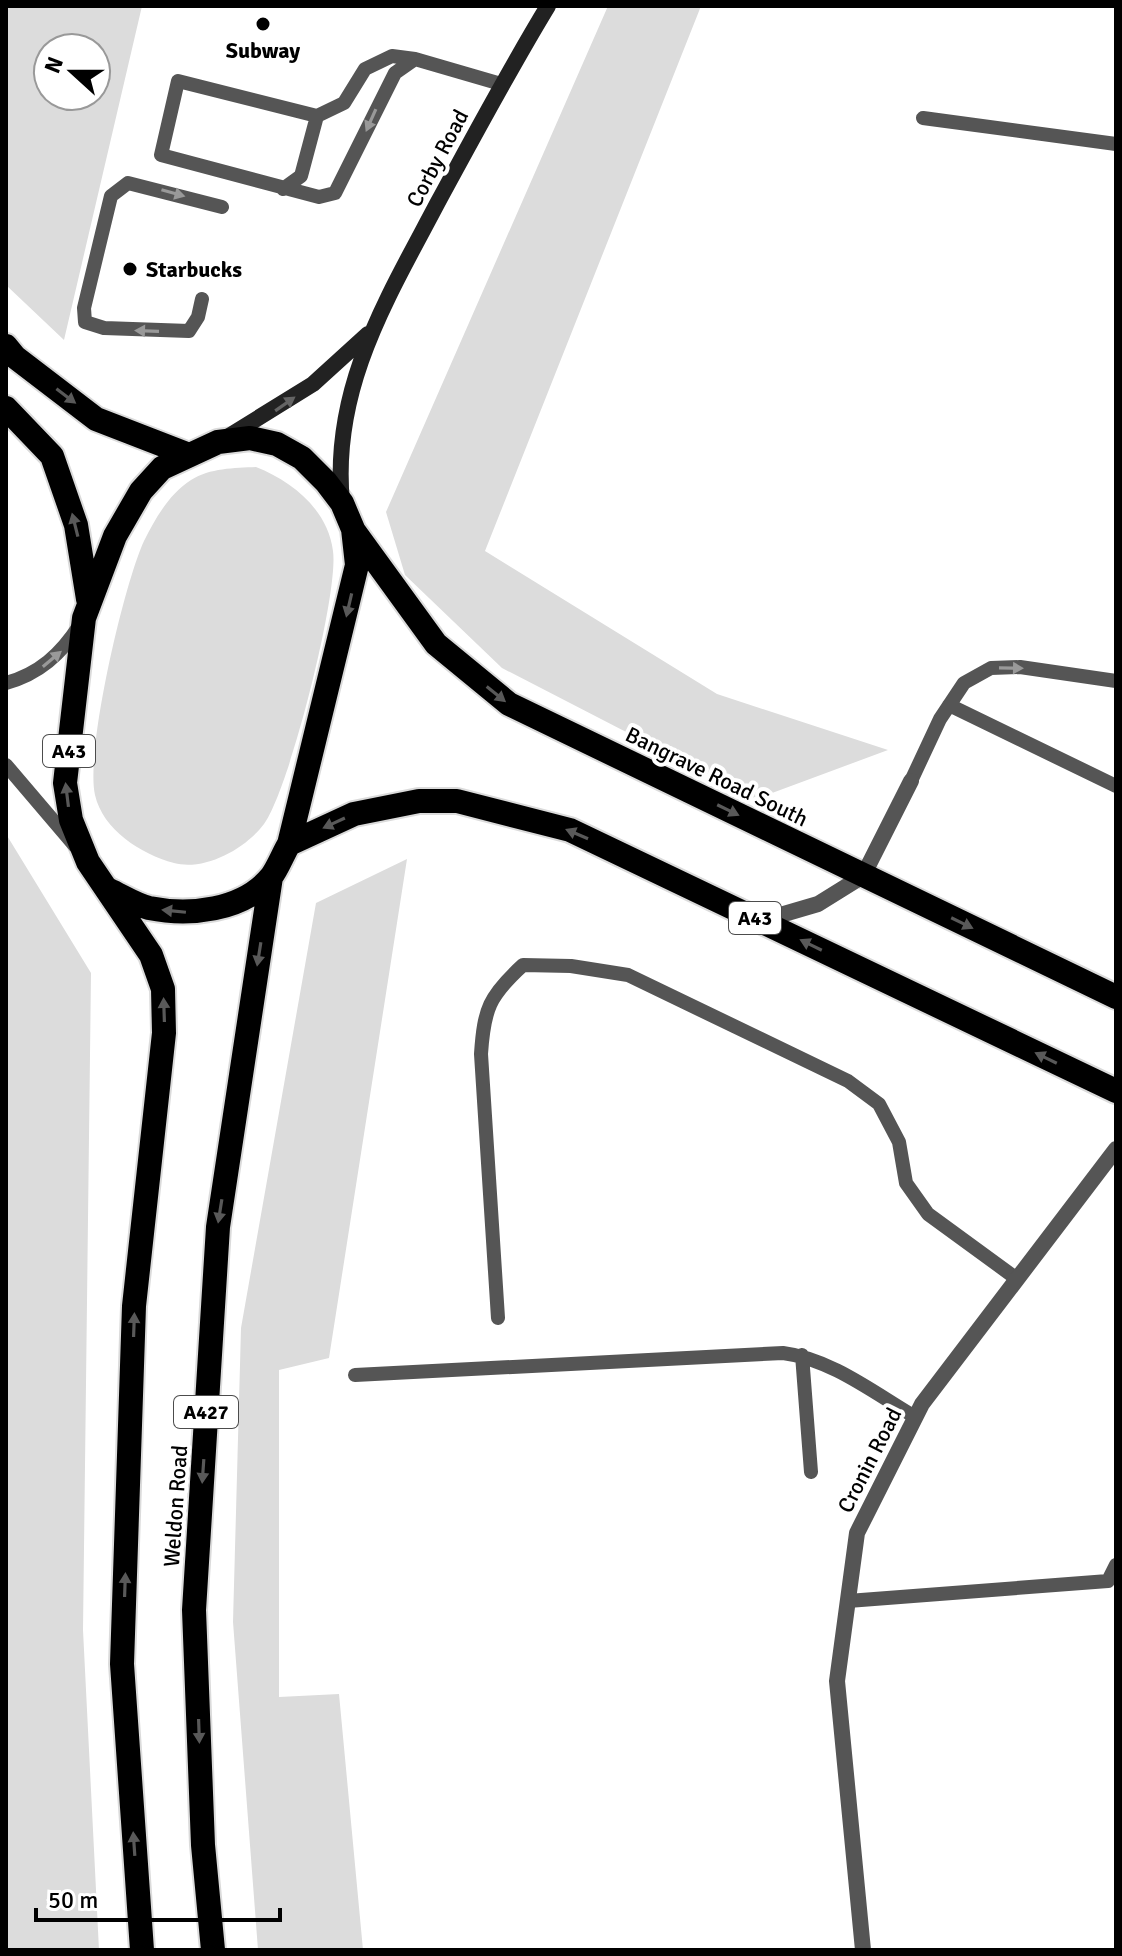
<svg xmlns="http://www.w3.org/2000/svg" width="1122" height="1956" font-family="Signika,sans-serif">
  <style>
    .green { fill: #dcdcdc; fill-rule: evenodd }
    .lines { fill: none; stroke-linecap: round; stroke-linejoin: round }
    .highway-casing { stroke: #dbdbdb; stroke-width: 28 }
    .lane { stroke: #555; stroke-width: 14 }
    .street { stroke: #555; stroke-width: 16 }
    .secondary { stroke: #222; stroke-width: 16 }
    .highway { stroke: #000; stroke-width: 24 }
    .oneway { fill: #999 }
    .oneway2 { fill: #595959 }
    .oneway3 { fill: #646464 }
    .poi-dot { fill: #000; stroke: #fff; stroke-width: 3 }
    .labels { text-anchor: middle; stroke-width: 8; stroke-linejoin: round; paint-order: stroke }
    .shield { fill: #fff; stroke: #4c4c4c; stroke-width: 2 }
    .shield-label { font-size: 20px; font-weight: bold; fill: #000 }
    .poi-label { font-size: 22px; font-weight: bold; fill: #000; stroke: #fff }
    .street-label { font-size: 22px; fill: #000; stroke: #fff }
  </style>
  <rect width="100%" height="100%" fill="#fff"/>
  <!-- green -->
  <path class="green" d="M 6,6 L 142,6 L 64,340 L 6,285 ZM 48,48 L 96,48 L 96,96 L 48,96 Z
    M 608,6 L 701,6 L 485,551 L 717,694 L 888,750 L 756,799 L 502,668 L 405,575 L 386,512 Z
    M 256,467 C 292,481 328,510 333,551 C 339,594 289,790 264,824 C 245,849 205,871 174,863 C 141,854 103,830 95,795 C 85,751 124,584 144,541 C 155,519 169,494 191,480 C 210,468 234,468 256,467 Z
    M 6,834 L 91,973 L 83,1630 L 99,1950 L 6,1950 Z
    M 407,859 L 329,1358 L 279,1370 L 279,1697 L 339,1694 L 363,1950 L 258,1950 L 233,1622 L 241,1328 L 316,903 Z"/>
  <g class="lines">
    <!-- highway casing -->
    <g class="highway-casing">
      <path id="highway" d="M 6,346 L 15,357 L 96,419 L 189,455
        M 6,408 L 52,456 L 76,525 L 88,599
        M 354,531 L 436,644 L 509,704 L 1116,997
        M 289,844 L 354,814 L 419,801 L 457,801 L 570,830 L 1116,1091
        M 109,890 C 122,896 136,905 149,908 C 189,916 243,911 271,877 C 278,868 283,854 289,844 L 357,565 L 353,529 L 342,503 L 326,482 L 302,458 L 277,444 L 250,438 L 218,442 L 162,468 L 141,491 L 115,536 L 84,618 L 65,783 L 71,820 L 88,862 L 151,955 L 163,989 L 164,1033 L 134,1306 L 122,1664 L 142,1950
        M 213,1950 L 203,1845 L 194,1610 L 218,1227 L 271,877"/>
    </g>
    <!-- lane -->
    <path class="lane" d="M 317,116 L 178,81 L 161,155 L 319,197 L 335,193 L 395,73 L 415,59
      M 923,118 L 1116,144
      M 283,189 L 301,176 L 317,116 L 344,103 L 365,69 L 392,56 L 415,59 L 501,84
      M 202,299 L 198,317 L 189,331 L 104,328 L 85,322 L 84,308 L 111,196 L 128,183 L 222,207
      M 6,683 C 39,674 61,654 79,626
      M 949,705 L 1116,786
      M 6,765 L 75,846
      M 911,781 L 940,719 L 964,683 L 991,668 L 1020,667 L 1116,681
      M 498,1318 L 481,1054 C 484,1009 489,996 523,965 L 571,966 L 628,975 L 848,1081 L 879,1104 L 899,1142 L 906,1183 L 928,1214 L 1017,1279
      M 802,1355 L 811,1472
      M 355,1375 L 783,1353 C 831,1359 874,1393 915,1417
      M 848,1601 L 1108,1581 L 1116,1565"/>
    <!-- street -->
    <path class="street" d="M 760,921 L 818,904 L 863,876 L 911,781
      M 863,1950 L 837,1681 L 857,1533 L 922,1404 L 1116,1149"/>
    <!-- secondary -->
    <path class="secondary" d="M 229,436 L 313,384 L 368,334
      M 342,502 C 331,388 387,299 438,202 C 474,136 509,70 548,6"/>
    <!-- highway -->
    <use href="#highway" class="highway"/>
  </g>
  <!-- one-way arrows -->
  <defs><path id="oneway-solid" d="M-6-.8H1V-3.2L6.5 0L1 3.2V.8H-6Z" transform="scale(2)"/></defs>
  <g class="oneway">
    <use href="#oneway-solid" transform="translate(371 120) rotate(114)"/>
    <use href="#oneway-solid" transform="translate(173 193) rotate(16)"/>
    <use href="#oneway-solid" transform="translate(147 331) rotate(-178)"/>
    <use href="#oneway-solid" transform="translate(52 659) rotate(-40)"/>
    <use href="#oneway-solid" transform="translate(1011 668) rotate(1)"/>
  </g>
  <g class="oneway2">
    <use href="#oneway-solid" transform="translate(66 396) rotate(37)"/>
    <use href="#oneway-solid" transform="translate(75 525) rotate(-104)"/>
    <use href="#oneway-solid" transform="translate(349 605) rotate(103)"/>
    <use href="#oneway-solid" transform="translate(496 694) rotate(39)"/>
    <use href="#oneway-solid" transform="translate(67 795) rotate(-97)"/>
    <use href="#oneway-solid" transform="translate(728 810) rotate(26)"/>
    <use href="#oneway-solid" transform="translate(334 823) rotate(155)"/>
    <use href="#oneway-solid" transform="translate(577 834) rotate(-157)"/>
    <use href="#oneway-solid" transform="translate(174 911) rotate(-174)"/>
    <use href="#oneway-solid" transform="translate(962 923) rotate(26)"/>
    <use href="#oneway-solid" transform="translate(811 945) rotate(-154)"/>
    <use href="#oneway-solid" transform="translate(259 954) rotate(99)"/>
    <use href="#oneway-solid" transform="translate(164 1010) rotate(-92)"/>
    <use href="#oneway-solid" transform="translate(1046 1058) rotate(-154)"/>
    <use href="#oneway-solid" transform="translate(220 1211) rotate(99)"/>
    <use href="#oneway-solid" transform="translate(134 1325) rotate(-88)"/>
    <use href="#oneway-solid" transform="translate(203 1471) rotate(94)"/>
    <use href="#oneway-solid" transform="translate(125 1585) rotate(-88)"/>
    <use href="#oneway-solid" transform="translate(199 1731) rotate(88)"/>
    <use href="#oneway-solid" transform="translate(134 1844) rotate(-94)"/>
  </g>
  <use class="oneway3" href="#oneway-solid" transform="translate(285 404) rotate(-35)"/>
  <!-- markers -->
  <g class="poi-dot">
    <circle cx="263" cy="24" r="8"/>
    <circle cx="130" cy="269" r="8"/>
  </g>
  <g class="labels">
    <!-- shield labels -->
    <g class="shield">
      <rect x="43" y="735" width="52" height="32" rx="6"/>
      <rect x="729" y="902" width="52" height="32" rx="6"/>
      <rect x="174" y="1396" width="64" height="32" rx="6"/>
    </g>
    <g class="shield-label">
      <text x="69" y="758">A43</text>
      <text x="755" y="925">A43</text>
      <text x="206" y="1419">A427</text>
    </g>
    <!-- poi labels -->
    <g class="poi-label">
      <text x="263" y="58">Subway</text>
      <text x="146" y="277" text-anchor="start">Starbucks</text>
    </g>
    <!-- street labels -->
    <g class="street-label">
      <text transform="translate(437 158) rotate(-62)" y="8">Corby Road</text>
      <text transform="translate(717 776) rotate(26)" y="8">Bangrave Road South</text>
      <text transform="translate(869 1460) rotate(-63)" y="8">Cronin Road</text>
      <text transform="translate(175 1506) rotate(-86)" y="8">Weldon Road</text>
    </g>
  </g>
  <!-- border -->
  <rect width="1122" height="1956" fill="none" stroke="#000000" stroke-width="16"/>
  <!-- north arrow -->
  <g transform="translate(72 72) rotate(291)"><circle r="38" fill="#ffffff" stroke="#999999" stroke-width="2"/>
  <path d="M0-6L14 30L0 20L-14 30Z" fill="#000000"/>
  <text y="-12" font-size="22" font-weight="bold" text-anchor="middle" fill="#000000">N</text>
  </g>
  <!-- scale -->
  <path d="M36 1908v12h244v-12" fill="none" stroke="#000000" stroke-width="4"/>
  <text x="48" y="1908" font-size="24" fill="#000000" stroke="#ffffff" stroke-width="6" paint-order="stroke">50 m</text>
</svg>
